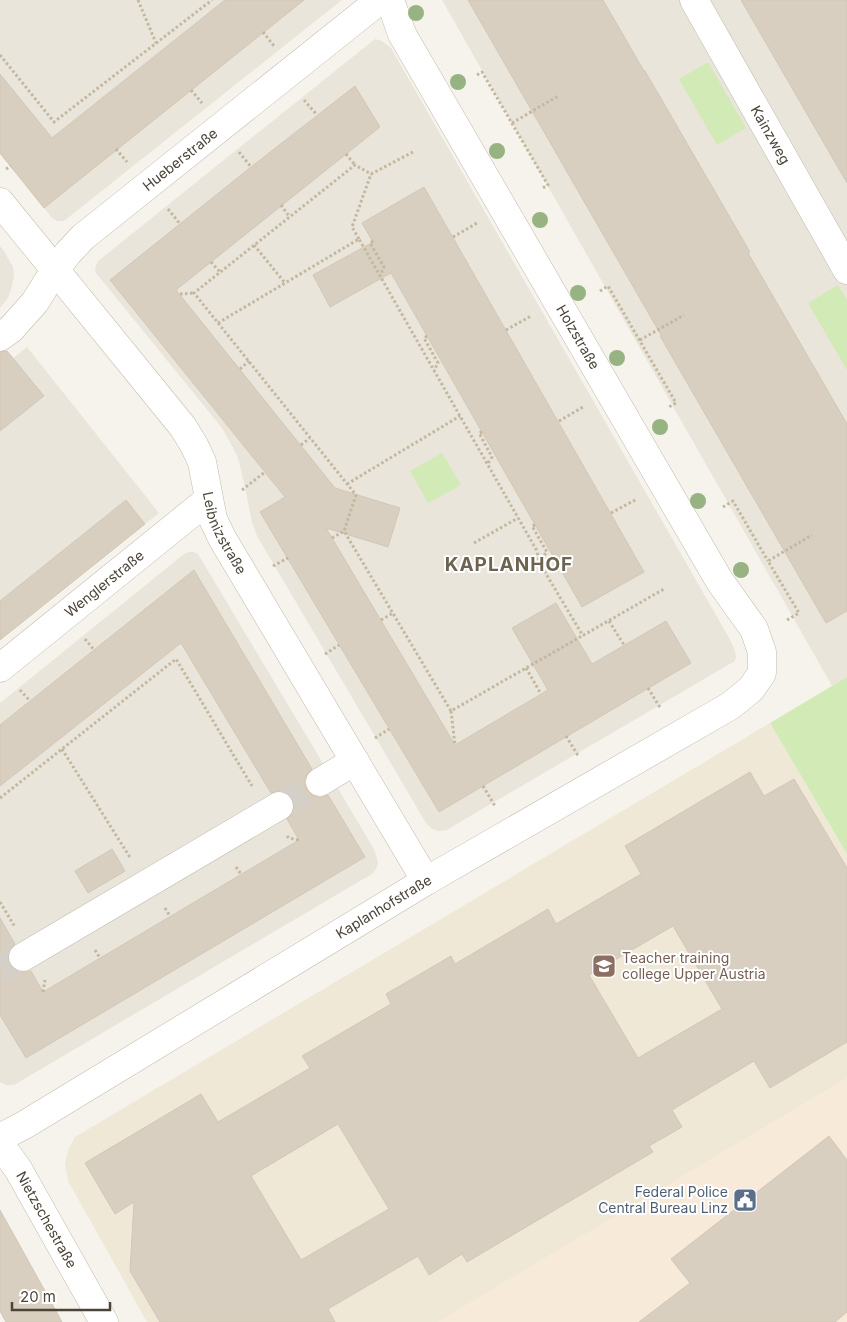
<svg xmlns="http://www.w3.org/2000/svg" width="847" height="1322" font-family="Inter,sans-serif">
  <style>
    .residential { fill: #eae5da }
    .commercial { fill: #f7ead8 }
    .education { fill: #efe8d6 }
    .green { fill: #d2eab5 }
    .building { fill: #d8cfc1; stroke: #d3c7b4; fill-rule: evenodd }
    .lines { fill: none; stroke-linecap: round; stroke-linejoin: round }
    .minor-tunnel { stroke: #d4d0c8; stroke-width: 28; stroke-dasharray: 28 14; stroke-linecap: butt }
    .minor-casing { stroke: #c2bbae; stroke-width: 29 }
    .path { stroke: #c4b79f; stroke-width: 3; stroke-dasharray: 2.5 2.5; stroke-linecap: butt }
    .minor { stroke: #fff; stroke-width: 28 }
    .tree { fill: #97b381 }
    .labels { text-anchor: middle; stroke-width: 4; stroke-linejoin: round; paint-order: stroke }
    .street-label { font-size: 14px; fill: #4b4439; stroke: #fff }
    .education-label { font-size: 14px; fill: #785e54; stroke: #fff; text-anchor: start }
    .service-label { font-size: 14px; fill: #4e5e75; stroke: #fff; text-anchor: end }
    .district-label { font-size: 19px; font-weight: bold; letter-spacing: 1px; fill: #6e6250; stroke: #fff }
  </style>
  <rect width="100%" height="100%" fill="#f6f3ec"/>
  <!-- residential -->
  <path class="residential" d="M 0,0 L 342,0 L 64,221 L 57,221 L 52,218 L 0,154 Z
    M 442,0 L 847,0 L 847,677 L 832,686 Z
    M 375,39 L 382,41 L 391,48 L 728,636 L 734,648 L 736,656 L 735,661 L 455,825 L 447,830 L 439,831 L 432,829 L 426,823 L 257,536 L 252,522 L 242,474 L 238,458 L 231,444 L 222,428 L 96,273 L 95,269 L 98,261 Z
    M 0,246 L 4,251 L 13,267 L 14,277 L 11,290 L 8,298 L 0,308 Z
    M 27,347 L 159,513 L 0,640 L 0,369 Z
    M 189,552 L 194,552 L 198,554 L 374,849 L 378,862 L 376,869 L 372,874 L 14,1085 L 6,1085 L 0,1082 L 0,703 L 184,554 Z"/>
  <!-- commercial -->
  <path class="commercial" d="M 847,1078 L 847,1322 L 438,1322 Z"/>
  <!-- education -->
  <path class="education" d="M 770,723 L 847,854 L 847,1078 L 438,1322 L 147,1322 L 68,1181 L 65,1164 L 69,1148 L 75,1137 Z"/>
  <!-- green -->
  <path class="green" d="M 708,62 L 746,128 L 717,145 L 679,79 Z
    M 838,285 L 847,300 L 847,370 L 808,303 Z
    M 442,453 L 461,485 L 428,503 L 410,471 Z
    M 847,677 L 847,854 L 770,723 Z"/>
  <!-- building -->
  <path class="building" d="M 225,0 L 304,0 L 44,208 L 0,153 L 0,74 L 52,138 Z
    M 468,0 L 603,0 L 644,71 L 645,71 L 750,252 L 748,253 L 847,424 L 847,611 L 826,623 L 660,336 L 661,335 Z
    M 741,0 L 847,0 L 847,183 Z
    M 355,86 L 380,127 L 176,290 L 335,488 L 400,508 L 388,547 L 326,528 L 455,745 L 548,690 L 512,628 L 556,603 L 592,664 L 666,621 L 691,663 L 439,812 L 260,512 L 285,497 L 110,280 L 251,167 Z
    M 424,187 L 644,572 L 582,607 L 391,273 L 330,307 L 313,275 L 373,242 L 362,223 Z
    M 7,351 L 44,396 L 0,431 L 0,352 Z
    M 126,500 L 145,524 L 0,640 L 0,601 Z
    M 194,570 L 312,769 L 307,774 L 304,782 L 307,790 L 312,795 L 320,798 L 328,795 L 365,857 L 26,1058 L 0,1015 L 0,918 L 15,944 L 10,949 L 7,957 L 10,965 L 16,971 L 23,973 L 31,971 L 43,992 L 299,840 L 287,819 L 292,814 L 295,806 L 292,798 L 286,792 L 279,790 L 271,793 L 181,643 L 0,786 L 0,725 Z
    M 750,772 L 764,796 L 794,779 L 847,868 L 847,1042 L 770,1088 L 754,1061 L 672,1110 L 682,1127 L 649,1146 L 653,1152 L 467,1262 L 462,1254 L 429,1275 L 418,1256 L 328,1309 L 335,1322 L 160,1322 L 130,1271 L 134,1202 L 115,1214 L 85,1163 L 201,1094 L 218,1122 L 310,1068 L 302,1056 L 391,1004 L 386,994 L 451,956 L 455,964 L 548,909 L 556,924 L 641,874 L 625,846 ZM 673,926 L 722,1009 L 638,1058 L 589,975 ZM 338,1124 L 389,1209 L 301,1260 L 251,1176 Z
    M 112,849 L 125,871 L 88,893 L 75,871 Z
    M 829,1136 L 847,1160 L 847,1312 L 835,1322 L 639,1322 L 690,1283 L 671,1259 Z
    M 0,1210 L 45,1291 L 62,1322 L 6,1322 L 0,1311 Z"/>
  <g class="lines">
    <!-- minor-tunnel -->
    <path class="minor-tunnel" d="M 279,806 L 320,782
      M 0,970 L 23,957"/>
    <!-- minor casing -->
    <g class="minor-casing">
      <g id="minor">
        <path id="s1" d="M 694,0 L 847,270"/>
        <path id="s2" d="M 0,202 L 183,427 L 194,445 L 202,462 L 213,519 L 222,538 L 426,881"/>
        <path id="s3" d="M 0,337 L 11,329 L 35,302 L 55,270 L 68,253 L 83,237 L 380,0"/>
        <path id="s4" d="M 0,668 L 209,499"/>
        <path d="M 320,782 L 355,761"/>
        <path d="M 23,957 L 279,806"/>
        <path id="s5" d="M 0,1138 L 26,1124 L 426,881 L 730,706 L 751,689 L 762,673 L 762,652 L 754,629 L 719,580 L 402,34 L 390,0"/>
        <path id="s6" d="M 0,1144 L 18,1169 L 104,1322"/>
      </g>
    </g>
    <!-- path -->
    <path class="path" d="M 138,0 L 156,43
      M 263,32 L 274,46
      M 0,55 L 54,122 L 212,0
      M 477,75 L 482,72 L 548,185 L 541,189
      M 191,90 L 202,103
      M 304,100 L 317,115
      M 512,123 L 558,96
      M 116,149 L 127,162
      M 239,152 L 251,167
      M 413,152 L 371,174 L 355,165 L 194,293 L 356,495 L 344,531 L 451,711 L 664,589
      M 346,154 L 355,165
      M 6,169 L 11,166
      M 281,205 L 289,216
      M 168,209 L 180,224
      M 453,237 L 477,223
      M 359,239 L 352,227 L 371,174
      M 373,241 L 370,243 L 384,267 L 380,276
      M 254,245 L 285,283
      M 211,262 L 220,272
      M 600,291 L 608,286 L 676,403 L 667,408
      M 180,294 L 194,293
      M 218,323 L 359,239 L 537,551 L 539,562 L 583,636
      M 506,330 L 531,316
      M 427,336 L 424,338 L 438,363 L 434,370
      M 640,340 L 684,315
      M 240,369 L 249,361
      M 559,421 L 583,407
      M 482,432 L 479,433 L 492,457 L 487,465
      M 301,445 L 310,438
      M 347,484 L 460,416
      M 242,490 L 265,472
      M 723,507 L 733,501 L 768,561
      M 611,513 L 637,499
      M 535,525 L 532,526 L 547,552 L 539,561
      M 332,538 L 344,531
      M 474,543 L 518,518
      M 273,566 L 288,558
      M 381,620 L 393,613
      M 787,620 L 799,613 L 768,561 L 812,535
      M 609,621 L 624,645
      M 85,639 L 94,650
      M 325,654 L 339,645
      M 526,668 L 541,694
      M 648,688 L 661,709
      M 20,690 L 30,701
      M 451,711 L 455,745
      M 566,736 L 579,757
      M 375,738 L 389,729
      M 62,749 L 131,859
      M 483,786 L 495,806
      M 0,798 L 176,659 L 252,786
      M 287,836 L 289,838 L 299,840
      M 236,867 L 241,874
      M 0,902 L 15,927
      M 165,908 L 170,916
      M 95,950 L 100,958
      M 43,992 L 45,980"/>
    <!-- minor -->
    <use href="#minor" class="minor"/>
  </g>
  <!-- trees -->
  <g class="tree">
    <circle cx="416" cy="13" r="8"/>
    <circle cx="458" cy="82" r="8"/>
    <circle cx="497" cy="151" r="8"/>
    <circle cx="540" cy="220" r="8"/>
    <circle cx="578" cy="293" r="8"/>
    <circle cx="617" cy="358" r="8"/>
    <circle cx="660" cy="427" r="8"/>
    <circle cx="698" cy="501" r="8"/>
    <circle cx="741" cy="570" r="8"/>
  </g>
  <!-- icons -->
  <defs>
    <g id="university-square" transform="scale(1.25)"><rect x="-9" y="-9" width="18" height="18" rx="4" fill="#8d6e63" stroke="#fff"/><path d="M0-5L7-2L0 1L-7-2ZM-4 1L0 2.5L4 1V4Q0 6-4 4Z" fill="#fff"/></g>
    <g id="civic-square" transform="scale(1.25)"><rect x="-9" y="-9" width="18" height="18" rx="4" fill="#5c6f8a" stroke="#fff"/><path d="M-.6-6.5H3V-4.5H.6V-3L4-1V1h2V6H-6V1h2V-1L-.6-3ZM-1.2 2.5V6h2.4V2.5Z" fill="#fff"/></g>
  </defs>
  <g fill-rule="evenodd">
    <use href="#university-square" x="604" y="966"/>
    <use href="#civic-square" x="745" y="1200"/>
  </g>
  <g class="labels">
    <!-- street labels -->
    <g class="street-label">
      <text dy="5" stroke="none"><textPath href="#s1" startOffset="155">Kainzweg</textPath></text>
      <text dy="5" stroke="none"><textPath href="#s3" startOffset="255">Hueberstraße</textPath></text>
      <text transform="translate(578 337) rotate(60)" y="5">Holzstraße</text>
      <text dy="5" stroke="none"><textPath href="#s2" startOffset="405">Leibnizstraße</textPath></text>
      <text dy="5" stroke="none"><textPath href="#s4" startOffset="134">Wenglerstraße</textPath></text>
      <text dy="5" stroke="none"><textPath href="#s5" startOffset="448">Kaplanhofstraße</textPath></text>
      <text dy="5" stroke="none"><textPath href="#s6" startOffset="89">Nietzschestraße</textPath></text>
    </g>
    <!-- education labels -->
    <g class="education-label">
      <text x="622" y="963">Teacher training<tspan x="622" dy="16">college Upper Austria</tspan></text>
    </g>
    <!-- service labels -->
    <g class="service-label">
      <text x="728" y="1197">Federal Police<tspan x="728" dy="16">Central Bureau Linz</tspan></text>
    </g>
    <!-- district labels -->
    <g class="district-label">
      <text x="509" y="571">KAPLANHOF</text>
    </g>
  </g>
  <!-- scale -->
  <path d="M12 1302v8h98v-8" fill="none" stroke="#4b4439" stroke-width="2.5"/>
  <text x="20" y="1302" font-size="15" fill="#4b4439" stroke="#ffffff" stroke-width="4" paint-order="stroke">20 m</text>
</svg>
